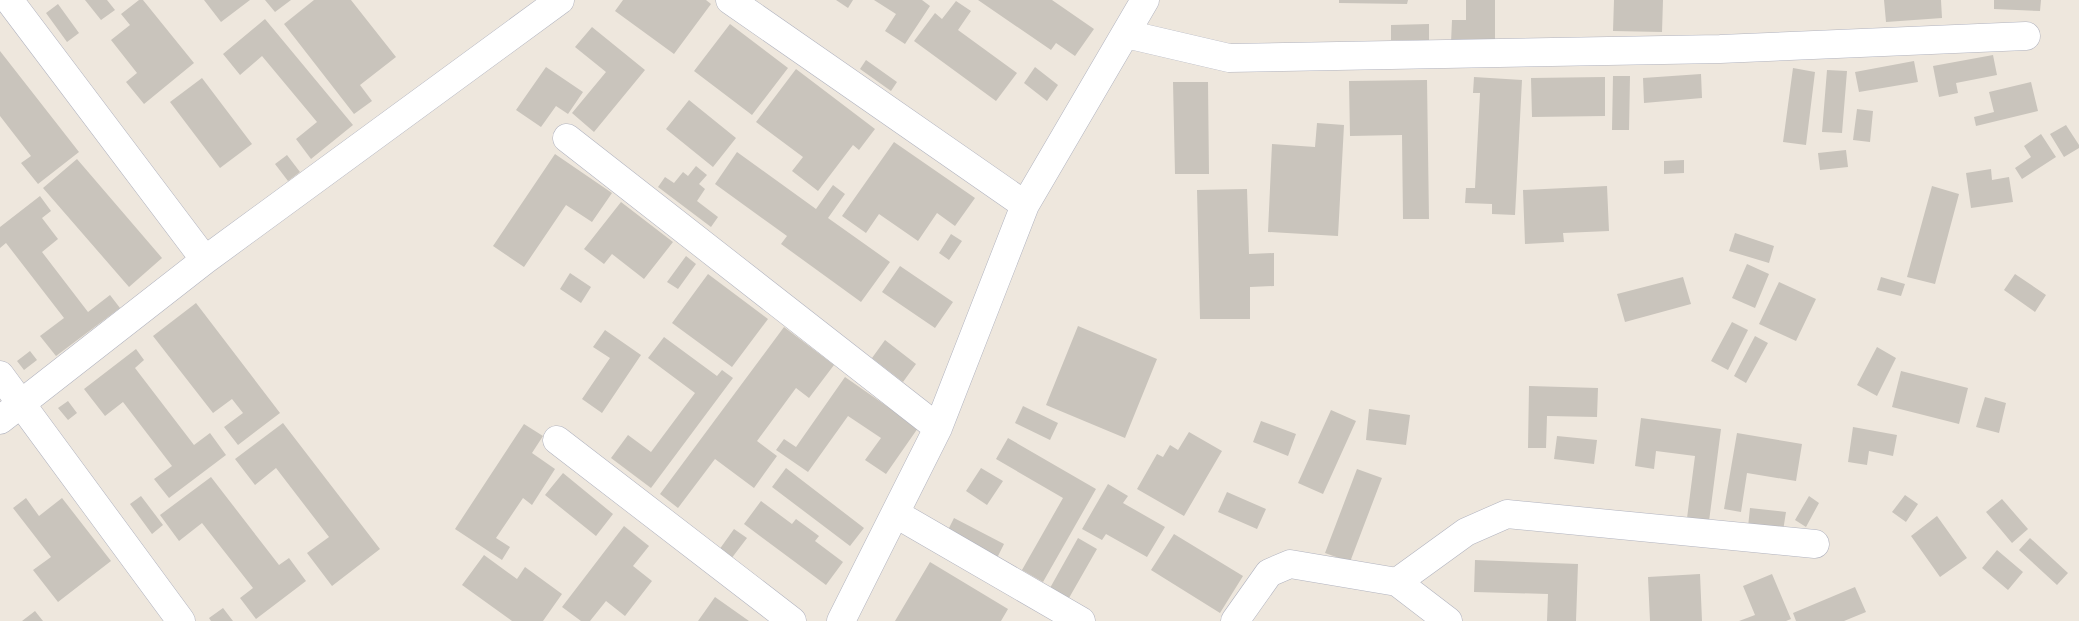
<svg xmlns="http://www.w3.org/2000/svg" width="2079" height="621" font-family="Raleway,sans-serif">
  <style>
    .building { fill: #c9c4bc }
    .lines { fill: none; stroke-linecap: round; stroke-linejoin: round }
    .minor-casing { stroke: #b1b3bf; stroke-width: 29 }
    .minor { stroke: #fff; stroke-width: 28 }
  </style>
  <rect width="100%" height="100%" fill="#eee7dd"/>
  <!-- building -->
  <path class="building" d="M 85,0 L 107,0 L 115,10 L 101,20 Z
    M 139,0 L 143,0 L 194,63 L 144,104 L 126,82 L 137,73 L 111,40 L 130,25 L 121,14 Z
    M 204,0 L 250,0 L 221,22 Z
    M 265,0 L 291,0 L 275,12 Z
    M 314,0 L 351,0 L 396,57 L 360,85 L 372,101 L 354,114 L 284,24 Z
    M 623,0 L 706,0 L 711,4 L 674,54 L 615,11 Z
    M 836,0 L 853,0 L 848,8 Z
    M 874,0 L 922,0 L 930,6 L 905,44 L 885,31 L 896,14 Z
    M 978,0 L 1052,0 L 1094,29 L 1075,56 L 1056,43 L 1051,50 Z
    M 1339,0 L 1408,0 L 1407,4 L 1339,3 Z
    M 1466,0 L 1495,0 L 1495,43 L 1451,43 L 1452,20 L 1466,20 Z
    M 1614,0 L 1663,0 L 1662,32 L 1613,31 Z
    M 1884,0 L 1941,0 L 1942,18 L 1886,22 Z
    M 1994,0 L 2041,0 L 2040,11 L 1994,9 Z
    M 956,1 L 971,11 L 958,30 L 1017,73 L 996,101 L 914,41 L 935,13 L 942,19 Z
    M 58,4 L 79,33 L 67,42 L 46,13 Z
    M 265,19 L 353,125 L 311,159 L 296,139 L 317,122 L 262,56 L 240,75 L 223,54 Z
    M 730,24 L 788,68 L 752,115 L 694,71 Z
    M 1429,24 L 1429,40 L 1391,40 L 1391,25 Z
    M 592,27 L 645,70 L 594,132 L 572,113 L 606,72 L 575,47 Z
    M 0,51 L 79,152 L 38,184 L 21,163 L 31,156 L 0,116 Z
    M 1993,55 L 1997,75 L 1956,83 L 1958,93 L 1939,97 L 1933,66 Z
    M 866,60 L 897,82 L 891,91 L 860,69 Z
    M 1914,61 L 1918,82 L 1859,92 L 1855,72 Z
    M 546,67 L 583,92 L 568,114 L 556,106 L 541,127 L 516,110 Z
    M 1035,67 L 1058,85 L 1047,101 L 1024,83 Z
    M 1793,68 L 1815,72 L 1806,145 L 1783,142 Z
    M 796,69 L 875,129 L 859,150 L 853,145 L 818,191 L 792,171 L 803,157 L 756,122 Z
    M 1827,70 L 1847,71 L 1842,133 L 1822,132 Z
    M 1701,74 L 1702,98 L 1644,103 L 1643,78 Z
    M 1613,76 L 1630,76 L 1629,130 L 1612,130 Z
    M 1474,77 L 1522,80 L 1515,215 L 1492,214 L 1492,204 L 1465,203 L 1466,188 L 1475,188 L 1480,93 L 1473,93 Z
    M 1605,77 L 1605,116 L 1532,117 L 1531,78 Z
    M 202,78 L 252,144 L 220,168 L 170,102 Z
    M 1427,80 L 1429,219 L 1403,219 L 1402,135 L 1350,136 L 1349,81 Z
    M 1173,82 L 1208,82 L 1209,174 L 1175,174 Z
    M 2031,82 L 2038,111 L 1976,126 L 1974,117 L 1994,112 L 1989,92 Z
    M 689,100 L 736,138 L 713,167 L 666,129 Z
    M 1857,109 L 1873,111 L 1870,142 L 1853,140 Z
    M 1317,123 L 1344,125 L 1338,236 L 1268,232 L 1272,144 L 1315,147 Z
    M 2066,125 L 2079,145 L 2079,148 L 2064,157 L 2050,134 Z
    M 2041,134 L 2056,157 L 2022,179 L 2015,168 L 2031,157 L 2024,146 Z
    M 894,142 L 975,198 L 955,226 L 937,213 L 918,241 L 879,214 L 866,233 L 842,216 Z
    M 1846,150 L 1848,167 L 1820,170 L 1818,153 Z
    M 737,152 L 816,209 L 833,185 L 845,194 L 828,218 L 890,262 L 861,302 L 781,244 L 787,236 L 715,184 Z
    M 555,154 L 612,193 L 592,222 L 566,205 L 524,267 L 493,246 Z
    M 287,155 L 300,172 L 288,181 L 275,164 Z
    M 77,159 L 162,258 L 129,287 L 43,188 Z
    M 1684,160 L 1684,173 L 1664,174 L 1664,161 Z
    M 696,166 L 707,175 L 699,184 L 705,189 L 697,201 L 718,217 L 711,227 L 658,187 L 665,177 L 674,183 L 683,172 L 688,176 Z
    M 1991,169 L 1992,180 L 2009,177 L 2013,202 L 1971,208 L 1966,173 Z
    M 1607,186 L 1609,231 L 1563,233 L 1564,242 L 1525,244 L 1523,190 Z
    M 1932,186 L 1959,194 L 1935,284 L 1907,277 Z
    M 1247,189 L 1249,254 L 1274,253 L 1274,286 L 1250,287 L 1250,319 L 1200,319 L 1197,190 Z
    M 40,196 L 51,211 L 42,218 L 58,239 L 42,252 L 88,312 L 110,295 L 120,308 L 56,356 L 40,336 L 64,318 L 6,243 L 0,248 L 0,227 Z
    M 621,202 L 673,242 L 644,279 L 612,254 L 604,264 L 584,249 Z
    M 1735,233 L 1774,246 L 1769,263 L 1729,251 Z
    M 951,234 L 962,241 L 949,260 L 939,253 Z
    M 686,256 L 696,264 L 678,289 L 667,282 Z
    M 1747,264 L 1769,274 L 1755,308 L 1732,298 Z
    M 900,266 L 953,302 L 935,328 L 882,292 Z
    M 570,273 L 591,287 L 581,303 L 560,289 Z
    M 708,274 L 768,319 L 732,367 L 672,323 Z
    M 2015,274 L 2046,295 L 2035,312 L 2004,290 Z
    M 1683,277 L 1691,304 L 1625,322 L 1617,294 Z
    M 1881,277 L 1905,284 L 1901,296 L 1877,290 Z
    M 1779,282 L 1816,299 L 1796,341 L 1759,324 Z
    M 196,303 L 280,413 L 238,445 L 224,427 L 243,413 L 232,399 L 213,413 L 153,336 Z
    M 1732,322 L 1748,330 L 1728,370 L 1711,361 Z
    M 1078,326 L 1157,359 L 1125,438 L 1046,405 Z
    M 784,327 L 834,365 L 809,398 L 796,388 L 757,441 L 777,456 L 754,488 L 715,459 L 678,508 L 660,494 Z
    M 605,330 L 641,355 L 602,413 L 582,399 L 610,358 L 593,347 Z
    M 1755,336 L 1768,343 L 1746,383 L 1734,376 Z
    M 664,337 L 717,376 L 722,370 L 733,378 L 651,488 L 611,458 L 628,435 L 651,452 L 695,393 L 648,358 Z
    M 885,340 L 916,364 L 903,382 L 872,358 Z
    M 1877,347 L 1896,358 L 1877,396 L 1857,385 Z
    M 136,349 L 144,360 L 135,368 L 194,445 L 210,433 L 226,455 L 169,498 L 154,479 L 172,466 L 123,402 L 105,416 L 84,389 Z
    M 30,351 L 37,360 L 24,370 L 17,361 Z
    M 1901,371 L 1968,388 L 1959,424 L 1892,407 Z
    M 845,377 L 918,428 L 886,474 L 865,460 L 881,438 L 848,416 L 808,472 L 776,450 L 784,439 L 796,447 Z
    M 1529,386 L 1598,388 L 1597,417 L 1547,416 L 1546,448 L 1528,448 Z
    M 1985,397 L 2006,403 L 1999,433 L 1976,427 Z
    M 68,401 L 77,413 L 68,420 L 58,408 Z
    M 1023,406 L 1058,423 L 1050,440 L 1015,423 Z
    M 1369,409 L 1410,415 L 1406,445 L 1366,440 Z
    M 1331,410 L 1356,421 L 1323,494 L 1298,483 Z
    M 1641,418 L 1721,429 L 1708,529 L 1686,526 L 1695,456 L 1656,451 L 1654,469 L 1635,466 Z
    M 1261,421 L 1296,434 L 1288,456 L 1253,442 Z
    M 283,423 L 380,549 L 332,586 L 307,553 L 329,537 L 276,468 L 255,485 L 235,459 Z
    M 524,424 L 543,436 L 532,453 L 555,469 L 532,505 L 523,498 L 496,538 L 510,547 L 502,560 L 455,529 Z
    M 1853,427 L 1897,435 L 1893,456 L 1869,451 L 1867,465 L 1848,462 Z
    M 1189,432 L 1222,451 L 1184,516 L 1137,489 L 1157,454 L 1163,457 L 1170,445 L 1178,450 Z
    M 1737,433 L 1802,444 L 1796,481 L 1747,473 L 1741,512 L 1724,509 Z
    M 1557,436 L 1597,440 L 1594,464 L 1554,459 Z
    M 1008,438 L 1096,489 L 1043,582 L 1022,570 L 1063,498 L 996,459 Z
    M 786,468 L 864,528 L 850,546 L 772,487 Z
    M 981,468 L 1003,481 L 987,505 L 966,491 Z
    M 1357,469 L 1382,478 L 1350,562 L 1325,553 Z
    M 563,473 L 613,514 L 596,536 L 545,495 Z
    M 211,477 L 279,565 L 289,558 L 306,581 L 256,619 L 240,598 L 253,588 L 202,523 L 179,541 L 160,515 Z
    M 1108,484 L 1128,496 L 1123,503 L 1165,527 L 1147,557 L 1106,534 L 1102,540 L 1082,529 Z
    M 1227,492 L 1266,509 L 1257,529 L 1218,512 Z
    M 1905,495 L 1918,504 L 1906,522 L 1892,512 Z
    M 141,496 L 163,525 L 152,534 L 130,504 Z
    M 1809,496 L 1819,503 L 1806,527 L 1795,520 Z
    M 26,498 L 39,516 L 62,498 L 111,561 L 58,602 L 33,570 L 51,557 L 13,508 Z
    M 2002,499 L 2028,529 L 2012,543 L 1986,512 Z
    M 761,501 L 792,524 L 796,519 L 819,536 L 815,541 L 843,562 L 826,585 L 744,524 Z
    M 1750,508 L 1786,512 L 1783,531 L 1748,527 Z
    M 1937,516 L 1967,558 L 1940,577 L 1911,536 Z
    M 954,518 L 1004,544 L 997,558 L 947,532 Z
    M 624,526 L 649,546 L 633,566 L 652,581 L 625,616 L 606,601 L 590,621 L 581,621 L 562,607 Z
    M 734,529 L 747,538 L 731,559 L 719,550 Z
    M 1174,534 L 1243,576 L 1220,613 L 1151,570 Z
    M 1078,538 L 1097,549 L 1069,598 L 1050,588 Z
    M 2030,538 L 2068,573 L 2057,585 L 2019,550 Z
    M 1997,550 L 2023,572 L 2008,590 L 1982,568 Z
    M 484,555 L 517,579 L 525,567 L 562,594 L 543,621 L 512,621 L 462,585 Z
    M 1475,560 L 1578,564 L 1576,621 L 1547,621 L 1548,594 L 1474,592 Z
    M 930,562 L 1008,609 L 1001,621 L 895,621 Z
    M 1700,574 L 1702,621 L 1650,621 L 1648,577 Z
    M 1772,574 L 1791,619 L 1786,621 L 1739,621 L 1755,615 L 1743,586 Z
    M 1855,587 L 1866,612 L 1844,621 L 1796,621 L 1793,613 Z
    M 715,597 L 749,621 L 698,621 Z
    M 223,608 L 233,621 L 211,621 L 209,618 Z
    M 35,611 L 43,621 L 22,621 Z"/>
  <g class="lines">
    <!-- minor casing -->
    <g class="minor-casing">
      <path id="minor" d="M 9,0 L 205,260
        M 730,0 L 1025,205
        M 1126,34 L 1229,58 L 1720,49 L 2026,36
        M 567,138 L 938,428
        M 0,375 L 181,621
        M 0,420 L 205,260 L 560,0
        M 557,440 L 792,621
        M 896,514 L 1081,621
        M 1397,582 L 1466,532 L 1507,514 L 1815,544
        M 841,621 L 938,428 L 1025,205 L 1145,0
        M 1235,621 L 1269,573 L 1290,564 L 1397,582 L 1448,621"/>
    </g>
    <!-- minor -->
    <use href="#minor" class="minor"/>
  </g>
</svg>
